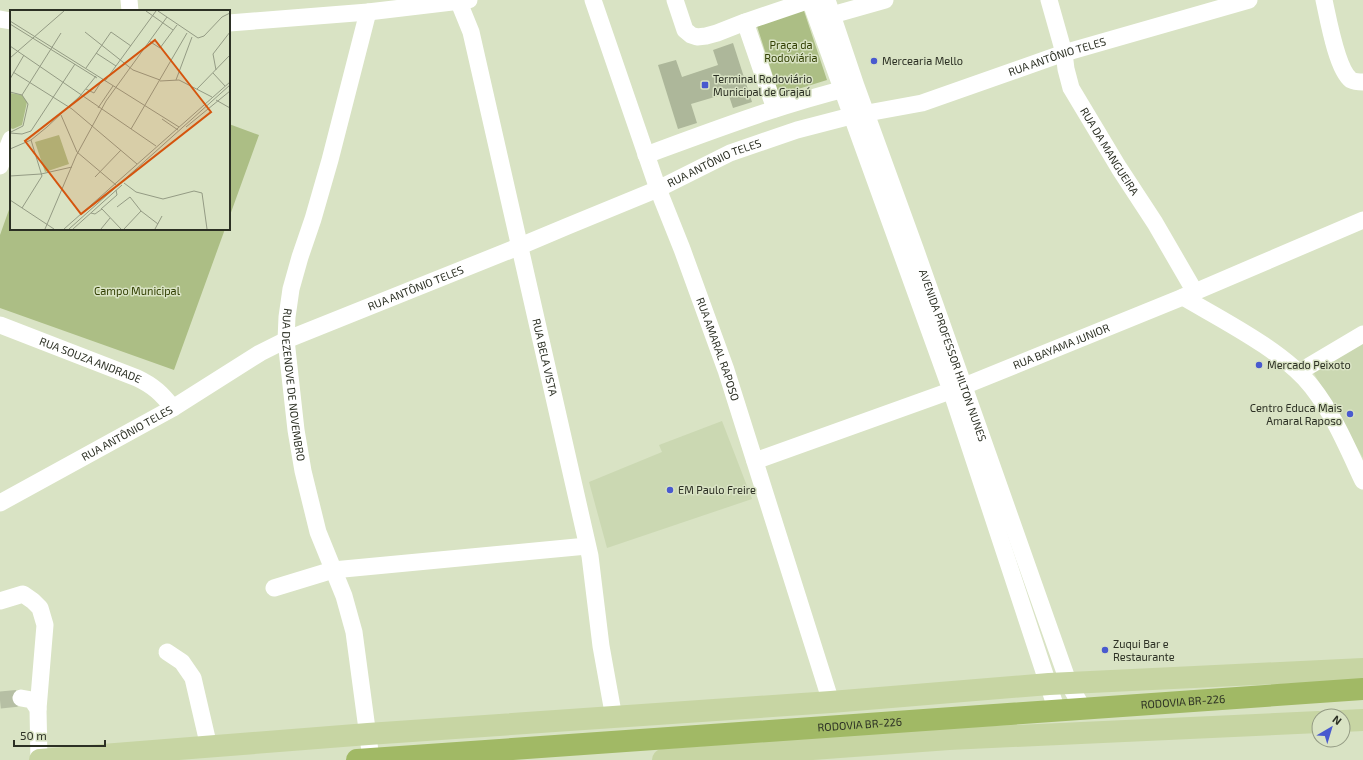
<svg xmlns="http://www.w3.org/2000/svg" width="1363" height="760" font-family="'Exo 2',sans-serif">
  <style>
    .built { fill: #cbd8b2 }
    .green { fill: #acbe85 }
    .building { fill: #adb79a }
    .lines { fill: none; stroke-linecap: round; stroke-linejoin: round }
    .minor-tunnel { stroke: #b6bfa4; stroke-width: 17; stroke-dasharray: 17 8; stroke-linecap: butt }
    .minor { stroke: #fff; stroke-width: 17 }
    .major { stroke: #c7d5a3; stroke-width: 22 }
    .highway { stroke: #a1b965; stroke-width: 22 }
    .poi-dot { fill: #495acf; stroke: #d9e3c4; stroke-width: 1.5 }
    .labels { text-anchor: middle; stroke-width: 3; stroke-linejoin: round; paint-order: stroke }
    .park-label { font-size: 11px; fill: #324003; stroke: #d9e3c4 }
    .street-label { font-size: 11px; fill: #2c3024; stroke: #d9e3c4 }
    .poi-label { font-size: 11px; fill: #2c3024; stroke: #d9e3c4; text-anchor: start }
    .inset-road { fill: none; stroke: #949b84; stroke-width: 1 }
    .view { fill: #d5550e; fill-opacity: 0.15; stroke: #d5550e; stroke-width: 2 }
    .inset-edge { fill: none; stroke: #2c3024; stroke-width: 2 }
  </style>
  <rect width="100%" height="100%" fill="#d9e3c4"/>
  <!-- built -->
  <path class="built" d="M 1363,340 L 1363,458 L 1312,370 Z
    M 722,421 L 752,499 L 607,548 L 589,482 L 662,452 L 659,445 Z"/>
  <!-- green -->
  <path class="green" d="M 803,8 L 827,80 L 779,95 L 756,23 Z
    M 229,124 L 259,135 L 229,218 Z
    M 11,204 L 11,229 L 225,229 L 174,370 L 0,308 L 0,235 Z"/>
  <!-- building -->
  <path class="building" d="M 733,43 L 752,102 L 733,108 L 728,93 L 691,104 L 697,123 L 678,129 L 658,65 L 676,60 L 682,77 L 718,65 L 713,50 Z"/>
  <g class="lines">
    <!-- minor-tunnel -->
    <path class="minor-tunnel" d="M 0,700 L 21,698"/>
    <!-- minor -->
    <g class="minor">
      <path d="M 129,0 L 130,11"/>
      <path id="s1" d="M 458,0 L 471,32 L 590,556 L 601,646 L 614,718"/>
      <path id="s2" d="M 593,0 L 658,189 L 682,249 L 726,370 L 831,702"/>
      <path d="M 675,0 L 685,30 L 691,35 L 697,37 L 706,36 L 717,33 L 745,22 L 810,0"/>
      <path d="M 810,0 L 951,390 L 1057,711"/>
      <path id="s3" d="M 827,0 L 856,86 L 916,251 L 1069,684 L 1083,709"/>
      <path id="s4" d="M 1049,0 L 1064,53 L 1066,69 L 1071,88 L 1119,168 L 1155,223 L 1195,292"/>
      <path d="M 1324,0 C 1328,18 1337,70 1351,80 C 1355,82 1359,82 1363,82"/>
      <path id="s5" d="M 368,12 L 330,160 L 313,219 L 300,257 L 291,289 L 287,317 L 286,340 L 296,430 L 303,471 L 318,532 L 344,596 L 354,632 L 371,759"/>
      <path d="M 832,15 L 885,0"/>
      <path d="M 0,19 L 11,21"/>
      <path d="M 745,22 L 775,109"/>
      <path d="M 229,23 L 368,12 L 469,0"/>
      <path d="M 646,155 C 714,130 782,104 853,87"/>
      <path d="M 0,166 L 11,139"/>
      <path d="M 1183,297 C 1222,320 1284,351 1312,387 C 1334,415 1348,449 1363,481"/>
      <path id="s6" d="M 0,325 L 137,378 C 154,386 162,394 173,408"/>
      <path d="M 1299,372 L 1363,334"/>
      <path id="s7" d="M 755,461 L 964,386 L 1183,297 L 1363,220"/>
      <path id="s8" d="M 0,503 L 173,408 L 260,353 L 286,340 L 518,247 L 568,226 L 658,189 L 730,153 L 759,143 L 797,130 L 851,116 L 922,103 L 1064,53 L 1249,0"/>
      <path d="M 274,588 L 333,570 L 587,546"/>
      <path d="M 0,601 L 23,594 L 33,601 L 40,608 L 45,625 L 38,709"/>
      <path d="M 167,652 L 182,662 L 193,678 L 209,747"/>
      <path d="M 21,698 L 32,700 L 38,709 L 39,760"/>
    </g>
    <!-- major -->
    <path class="major" d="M 1343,721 L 1363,720
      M 40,760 L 368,734 L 831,702 L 1049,684 L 1363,669
      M 663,760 L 949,739 L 1319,722"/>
    <!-- highway -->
    <path class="highway" id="s9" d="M 357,760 L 1363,689"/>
  </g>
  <!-- markers -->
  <g class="poi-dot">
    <circle cx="874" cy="61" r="4"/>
    <rect x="701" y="81" width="8" height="8" rx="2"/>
    <circle cx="1259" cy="365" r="4"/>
    <circle cx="1350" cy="414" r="4"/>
    <circle cx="670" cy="490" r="4"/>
    <circle cx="1105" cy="650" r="4"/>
  </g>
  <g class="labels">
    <!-- park labels -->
    <g class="park-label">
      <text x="791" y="49">Praça da<tspan x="791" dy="13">Rodoviária</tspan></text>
      <text x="137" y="295">Campo Municipal</text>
    </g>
    <!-- street labels -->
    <g class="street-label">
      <text dy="4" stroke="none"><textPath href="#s8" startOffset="1153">RUA ANTÔNIO TELES</textPath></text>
      <text dy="4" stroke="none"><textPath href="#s4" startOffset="165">RUA DA MANGUEIRA</textPath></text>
      <text dy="4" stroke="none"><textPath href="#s8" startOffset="793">RUA ANTÔNIO TELES</textPath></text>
      <text dy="4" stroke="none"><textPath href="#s8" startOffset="469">RUA ANTÔNIO TELES</textPath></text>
      <text dy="4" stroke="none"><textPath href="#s7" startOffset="327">RUA BAYAMA JUNIOR</textPath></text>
      <text dy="4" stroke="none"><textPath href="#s2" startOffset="371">RUA AMARAL RAPOSO</textPath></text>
      <text dy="4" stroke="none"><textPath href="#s3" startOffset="377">AVENIDA PROFESSOR HILTON NUNES</textPath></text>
      <text dy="4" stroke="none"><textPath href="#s1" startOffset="368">RUA BELA VISTA</textPath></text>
      <text dy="4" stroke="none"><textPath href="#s6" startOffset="97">RUA SOUZA ANDRADE</textPath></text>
      <text dy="4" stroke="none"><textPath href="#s5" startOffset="384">RUA DEZENOVE DE NOVEMBRO</textPath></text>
      <text dy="4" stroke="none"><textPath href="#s8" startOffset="145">RUA ANTÔNIO TELES</textPath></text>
      <text dy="4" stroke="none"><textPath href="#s9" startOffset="828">RODOVIA BR-226</textPath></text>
      <text dy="4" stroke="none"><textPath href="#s9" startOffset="504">RODOVIA BR-226</textPath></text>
    </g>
    <!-- poi labels -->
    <g class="poi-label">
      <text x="882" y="65">Mercearia Mello</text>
      <text x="713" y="83">Terminal Rodoviário<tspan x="713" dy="13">Municipal de Grajaú</tspan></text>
      <text x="1267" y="369">Mercado Peixoto</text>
      <text x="1342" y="412" text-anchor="end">Centro Educa Mais<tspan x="1342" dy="13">Amaral Raposo</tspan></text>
      <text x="678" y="494">EM Paulo Freire</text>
      <text x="1113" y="648">Zuqui Bar e<tspan x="1113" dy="13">Restaurante</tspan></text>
    </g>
  </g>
  <!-- overview -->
  <g transform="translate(10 10)">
    <rect width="220" height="220" fill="#d9e3c4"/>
    <path d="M 0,83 L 12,85 L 17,92 L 12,115 L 3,119 L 0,118 ZM 49,125 L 59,154 L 35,162 L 25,132 Z" fill="#acbe85"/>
    <path class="inset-road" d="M 136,1 L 163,20M 148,1 L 188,28 L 194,26 L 212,7 L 220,3M 0,11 L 169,117M 0,14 L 87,68M 75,22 L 123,60 L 150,70M 139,31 L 150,38 L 167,15M 0,36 L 146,136M 86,43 L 106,56M 0,48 L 54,1M 76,58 L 101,22 L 121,36M 206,60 L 203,44 L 220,22M 3,62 L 62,99 L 127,154M 203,63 L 215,76M 0,69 L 14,45M 166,70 L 182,27M 95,71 L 146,1M 150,71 L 169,70 L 202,87M 76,79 L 84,83 L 93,69M 187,79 L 220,45M 0,82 L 12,85 L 18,94 L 13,116 L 1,122M 12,85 L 51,23M 206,90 L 220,98M 88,98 L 103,76M 51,105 L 67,142 L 106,175M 152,109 L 168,120M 176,117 L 220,81M 121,119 L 177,23M 0,123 L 12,124 L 21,121 L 65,54M 0,139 L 21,130 L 37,117 L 70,86 L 86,66M 0,166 L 31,164 L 62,157M 85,167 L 111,140M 114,173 L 126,182 L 153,189 L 184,181 L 192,183 L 197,219M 120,187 L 131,201 L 148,214M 0,190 L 44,219M 107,197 L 120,187M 12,198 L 32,166 L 21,130M 91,199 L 107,185 L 106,180M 81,203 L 85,204 L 92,199 L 111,219M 35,219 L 66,146 L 96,91 L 157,7M 54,219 L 220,72M 59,219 L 220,75M 63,219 L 112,175M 91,219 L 100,208M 114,219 L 131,201M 145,219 L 152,206"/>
    <path class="view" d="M 145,30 L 201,102 L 71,204 L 15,131 Z"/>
    <rect width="220" height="220" class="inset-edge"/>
  </g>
  <!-- north arrow -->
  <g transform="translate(1331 728) rotate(38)"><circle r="19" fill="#d9e3c4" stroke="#949b84"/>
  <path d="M0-3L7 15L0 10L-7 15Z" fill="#495acf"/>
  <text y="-6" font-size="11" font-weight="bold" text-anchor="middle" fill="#2c3024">N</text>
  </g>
  <!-- scale -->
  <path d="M14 740v6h91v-6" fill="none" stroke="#2c3024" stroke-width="2"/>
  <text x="20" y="740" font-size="12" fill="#2c3024" stroke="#d9e3c4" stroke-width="3" paint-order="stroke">50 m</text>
</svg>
